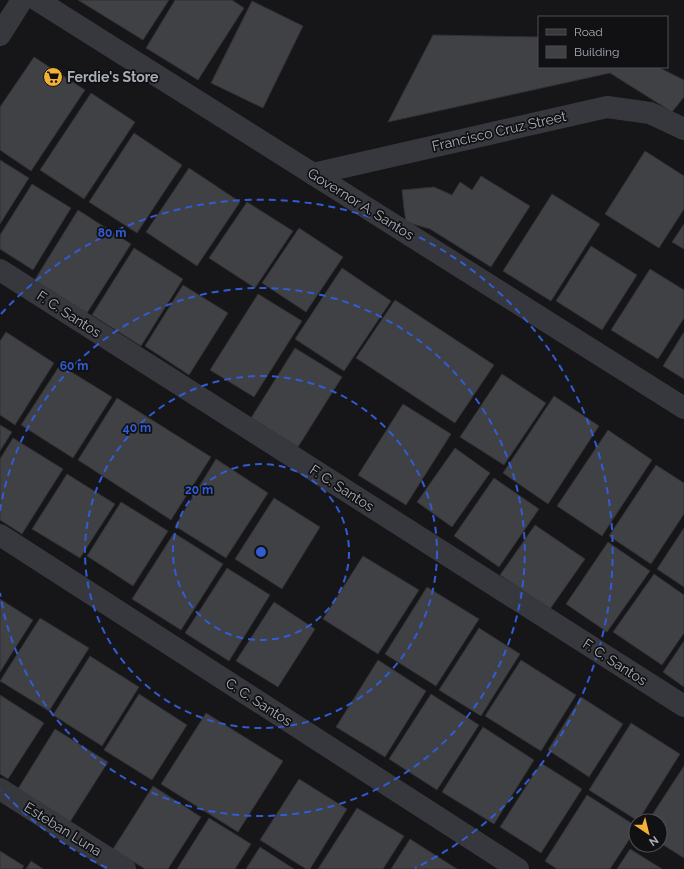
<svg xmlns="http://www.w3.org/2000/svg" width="684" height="869" font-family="Raleway,sans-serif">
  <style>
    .building { fill: #404145; stroke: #303034 }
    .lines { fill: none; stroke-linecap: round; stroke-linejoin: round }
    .minor { stroke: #37383d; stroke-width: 22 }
    .ring { fill: none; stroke: #325cd3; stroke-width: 2; stroke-dasharray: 7 5 }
    .labels { text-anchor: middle; stroke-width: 3.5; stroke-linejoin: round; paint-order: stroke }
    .poi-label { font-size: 14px; font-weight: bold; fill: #a8adb8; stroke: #111113; text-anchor: start }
    .street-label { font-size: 14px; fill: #a8adb8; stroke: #111113 }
    .centre { fill: #325cd3; stroke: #111113; stroke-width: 2 }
    .ring-label { font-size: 12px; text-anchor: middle; font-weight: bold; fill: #325cd3; stroke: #111113; stroke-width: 3.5; stroke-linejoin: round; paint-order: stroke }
  </style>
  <rect width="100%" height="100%" fill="#161618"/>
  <!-- building -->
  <path class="building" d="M 78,0 L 169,0 L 143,40 Z
    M 175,0 L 232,0 L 244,8 L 198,80 L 146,48 Z
    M 252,1 L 303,26 L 263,108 L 211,83 Z
    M 433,35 L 539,37 L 539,67 L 658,67 L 684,80 L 684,97 L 672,112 L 610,73 L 388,122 Z
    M 34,57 L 85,90 L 31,171 L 0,150 L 0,107 Z
    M 91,93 L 135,122 L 84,199 L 40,170 Z
    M 134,133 L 182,165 L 137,233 L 89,202 Z
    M 645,151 L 684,176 L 684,209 L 659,248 L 605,214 Z
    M 0,160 L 29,178 L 0,224 Z
    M 189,168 L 240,202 L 197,266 L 146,232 Z
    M 481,176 L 530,206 L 491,267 L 430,229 L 406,222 L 404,209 L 402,190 L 434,187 L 452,195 L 460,182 L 472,190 Z
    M 32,184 L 71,208 L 33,270 L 0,249 L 0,235 Z
    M 552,194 L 600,224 L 551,301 L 503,271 Z
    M 247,202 L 293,231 L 255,288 L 209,258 Z
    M 78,210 L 131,244 L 87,313 L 34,281 Z
    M 684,224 L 684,249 L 672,242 Z
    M 299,228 L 343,257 L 306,312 L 262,283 Z
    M 591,246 L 637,275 L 602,330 L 556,301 Z
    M 134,248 L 183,279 L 141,346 L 92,315 Z
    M 342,268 L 391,301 L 344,371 L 295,339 Z
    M 650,269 L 684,290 L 684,318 L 658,359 L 611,330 Z
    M 183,285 L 228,313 L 189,375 L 145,346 Z
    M 258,294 L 302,321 L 254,397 L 210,370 Z
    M 395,300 L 494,365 L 455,423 L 356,358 Z
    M 6,332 L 54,363 L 15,425 L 0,415 L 0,341 Z
    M 684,332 L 684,379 L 663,366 Z
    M 295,348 L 342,377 L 298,447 L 251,418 Z
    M 60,365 L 112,397 L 73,458 L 21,425 Z
    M 502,374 L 546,403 L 504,465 L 460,437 Z
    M 554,396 L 599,426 L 548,504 L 503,473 Z
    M 117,398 L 211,457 L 171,520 L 78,460 Z
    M 403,404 L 451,434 L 406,505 L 358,475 Z
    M 0,425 L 12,432 L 0,451 Z
    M 608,430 L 652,460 L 602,536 L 557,506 Z
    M 13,438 L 63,469 L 22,534 L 0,520 L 0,459 Z
    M 455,448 L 490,473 L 452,527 L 417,502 Z
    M 216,459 L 268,493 L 226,558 L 175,526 Z
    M 656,465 L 684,483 L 684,514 L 651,564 L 609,536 Z
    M 67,474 L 115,504 L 80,558 L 32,529 Z
    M 494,478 L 539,509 L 499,567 L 454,536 Z
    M 274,498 L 320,527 L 282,589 L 235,559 Z
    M 121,502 L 168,531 L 133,586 L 87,556 Z
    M 535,525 L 585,559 L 550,609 L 500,575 Z
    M 684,528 L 684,587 L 657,569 Z
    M 174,533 L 223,564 L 181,630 L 132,599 Z
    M 608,542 L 650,571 L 607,632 L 566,604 Z
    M 363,556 L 419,590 L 378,654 L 323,619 Z
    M 227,568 L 270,595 L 229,661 L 185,633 Z
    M 654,574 L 684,595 L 684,633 L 662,665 L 613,632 Z
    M 427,587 L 479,619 L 436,686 L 385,654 Z
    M 0,599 L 33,620 L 0,672 Z
    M 274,602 L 315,629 L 278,687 L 236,661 Z
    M 40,618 L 89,648 L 49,711 L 0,681 Z
    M 479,628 L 520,654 L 481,716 L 439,690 Z
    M 684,641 L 684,687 L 663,672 Z
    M 90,656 L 139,687 L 102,746 L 53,715 Z
    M 378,660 L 426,691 L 385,757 L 336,727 Z
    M 521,660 L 576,695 L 541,751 L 485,716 Z
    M 139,694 L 187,725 L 152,780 L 104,750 Z
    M 431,694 L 479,725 L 437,790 L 389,759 Z
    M 0,695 L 44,723 L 8,779 L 0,774 Z
    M 581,697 L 623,724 L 589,777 L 548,750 Z
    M 206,713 L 283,761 L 238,832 L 161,784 Z
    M 631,723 L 680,754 L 638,821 L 589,790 Z
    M 483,727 L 534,760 L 494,824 L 442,792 Z
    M 55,729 L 108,762 L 68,825 L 16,792 Z
    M 541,763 L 582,789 L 541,853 L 500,827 Z
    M 684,766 L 684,858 L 660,843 L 660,821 L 648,821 Z
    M 299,779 L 347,809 L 310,869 L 306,869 L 260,840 Z
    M 153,786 L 201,817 L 168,869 L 145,869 L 113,849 Z
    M 587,795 L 636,826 L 636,829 L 610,869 L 557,869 L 545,861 Z
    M 357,808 L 404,836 L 383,869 L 318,869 Z
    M 209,818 L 251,844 L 235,869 L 177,869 Z
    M 410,839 L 457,869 L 391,869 Z
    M 260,847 L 294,869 L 246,869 Z
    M 630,849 L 662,869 L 617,869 Z
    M 0,851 L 24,866 L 22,869 L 0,869 Z
    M 31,861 L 43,869 L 26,869 Z"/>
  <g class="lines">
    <!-- minor -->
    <path class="minor" d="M 37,0 L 684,408
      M 0,35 L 22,0
      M 313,174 L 607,107 L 650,113 L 684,129
      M 0,270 L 684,706
      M 0,535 L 518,869
      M 0,789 L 125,869"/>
  </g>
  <!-- distance rings -->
  <g class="ring">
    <circle cx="261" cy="552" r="88"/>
    <circle cx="261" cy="552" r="176"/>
    <path d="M0 511A264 264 0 1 1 0 593"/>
    <path d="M107 868A352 352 0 0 1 1 790M1 314A352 352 0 1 1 415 868"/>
  </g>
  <!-- icons -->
  <defs>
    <g id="supermarket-disc" transform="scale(1)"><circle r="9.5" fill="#f2b134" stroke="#111113"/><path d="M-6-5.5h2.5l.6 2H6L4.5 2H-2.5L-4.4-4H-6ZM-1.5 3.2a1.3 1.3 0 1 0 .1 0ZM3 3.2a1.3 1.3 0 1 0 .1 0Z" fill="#111"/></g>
  </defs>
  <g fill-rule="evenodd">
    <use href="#supermarket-disc" x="53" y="77"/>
  </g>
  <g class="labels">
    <!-- poi labels -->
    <g class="poi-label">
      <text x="67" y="82">Ferdie's Store</text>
    </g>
    <!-- street labels -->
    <g class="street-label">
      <text transform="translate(499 131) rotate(-13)" y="5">Francisco Cruz Street</text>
      <text transform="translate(361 204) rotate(32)" y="5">Governor A. Santos</text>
      <text transform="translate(69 314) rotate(33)" y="5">F. C. Santos</text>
      <text transform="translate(342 488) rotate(33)" y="5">F. C. Santos</text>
      <text transform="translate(615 662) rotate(33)" y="5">F. C. Santos</text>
      <text transform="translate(259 702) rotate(33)" y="5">C. C. Santos</text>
      <text transform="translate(63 829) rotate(32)" y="5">Esteban Luna</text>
    </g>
  </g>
  <circle cx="261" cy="552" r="6" class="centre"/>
  <g class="ring-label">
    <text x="112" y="237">80 m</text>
    <text x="74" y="370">60 m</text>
    <text x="137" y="432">40 m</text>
    <text x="199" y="494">20 m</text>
  </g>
  <!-- legend -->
  <rect x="538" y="16" width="130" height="52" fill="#111113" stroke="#4d4f55"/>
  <rect x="546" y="29" width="20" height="6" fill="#37383d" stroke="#4d4f55"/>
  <text x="574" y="36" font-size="12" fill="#a8adb8">Road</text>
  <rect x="546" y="46" width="20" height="12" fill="#404145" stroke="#4d4f55"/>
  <text x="574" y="56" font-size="12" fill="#a8adb8">Building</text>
  <!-- north arrow -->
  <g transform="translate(648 833) rotate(145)"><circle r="19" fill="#111113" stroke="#4d4f55"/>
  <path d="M0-3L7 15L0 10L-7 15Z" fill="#f2b134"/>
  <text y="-6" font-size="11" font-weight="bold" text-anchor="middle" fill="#a8adb8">N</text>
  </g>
</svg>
